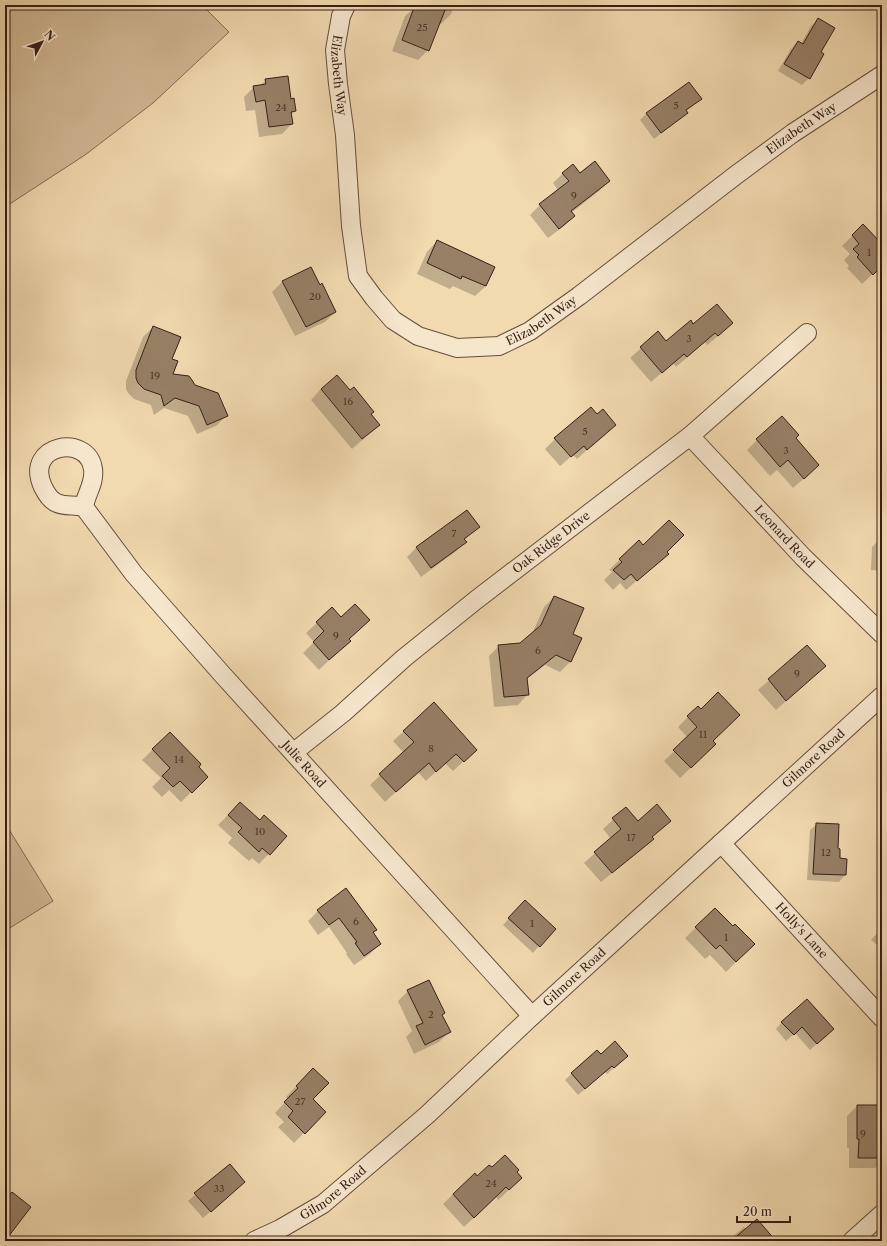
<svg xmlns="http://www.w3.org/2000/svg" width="887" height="1246" font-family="'Libre Caslon Text',serif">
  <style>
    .green { fill: #d1b996; stroke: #846c56 }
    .shadow { fill: #0003 }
    .building { fill: #978066; stroke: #361f16 }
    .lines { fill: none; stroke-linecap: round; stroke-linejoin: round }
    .street-casing { stroke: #654e3c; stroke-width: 20 }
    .street { stroke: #f6e6cc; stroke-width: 18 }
    .labels { text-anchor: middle; stroke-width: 3.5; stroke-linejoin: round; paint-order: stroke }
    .number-label { font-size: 10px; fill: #4e372a }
    .street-label { font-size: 12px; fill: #361f16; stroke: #f6e6cc }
  </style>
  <rect width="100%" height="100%" fill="#f1d9b0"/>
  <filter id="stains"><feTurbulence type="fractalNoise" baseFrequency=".005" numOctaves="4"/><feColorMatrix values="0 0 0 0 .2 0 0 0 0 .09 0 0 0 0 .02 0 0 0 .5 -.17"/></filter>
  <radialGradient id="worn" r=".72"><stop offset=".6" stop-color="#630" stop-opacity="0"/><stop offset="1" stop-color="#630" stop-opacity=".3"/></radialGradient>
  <!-- green -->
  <path class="green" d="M 5,5 L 202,5 L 229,32 L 153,103 L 85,155 L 5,207 Z
    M 5,823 L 53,901 L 5,931 Z"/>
  <!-- shadow -->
  <path class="shadow" d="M 418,5 L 454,5 L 451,14 L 441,24 L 438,23 L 428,50 L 418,60 L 392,51 L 405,16 Z
    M 818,20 L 820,53 L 822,54 L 809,78 L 802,85 L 778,71 L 791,49 L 798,42 L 801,44 L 811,26 Z
    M 266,80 L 291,100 L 295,111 L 291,115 L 292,124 L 282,134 L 259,137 L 255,110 L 246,111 L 244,97 L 254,87 L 260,86 Z
    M 701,99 L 686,111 L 687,113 L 680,119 L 654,139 L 640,120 L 647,113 Z
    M 563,173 L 580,174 L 609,181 L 599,191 L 571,213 L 574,216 L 564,226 L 548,238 L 530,215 L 540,205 L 558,190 L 553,183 Z
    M 863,225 L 882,245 L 882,265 L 862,284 L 847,268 L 849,266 L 844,260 L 850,254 L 842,246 Z
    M 437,241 L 486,286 L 475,296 L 453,286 L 450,289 L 417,274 L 427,252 Z
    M 311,268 L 319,286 L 335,312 L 325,322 L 295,336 L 272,292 L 282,282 Z
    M 882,270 L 882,281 L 877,275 Z
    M 693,325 L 722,333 L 707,345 L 705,342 L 676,367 L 673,363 L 651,382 L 630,358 L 658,333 L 666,342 Z
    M 153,327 L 171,359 L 172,374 L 194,386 L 226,416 L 216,426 L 197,434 L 188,416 L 164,408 L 154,415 L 151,405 L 134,399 L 128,393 L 126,389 L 126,381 L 143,337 Z
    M 321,389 L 370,415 L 379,425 L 352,449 L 311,400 Z
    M 597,416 L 615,425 L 577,459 L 573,455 L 560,466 L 545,449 L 555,439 Z
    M 795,438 L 808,475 L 793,488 L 777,470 L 770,476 L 747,450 L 757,440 Z
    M 479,527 L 464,540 L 465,542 L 455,552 L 421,577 L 407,557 L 417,547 Z
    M 882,537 L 882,571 L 871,570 L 872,547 Z
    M 639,541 L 643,546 L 666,552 L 668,554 L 626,590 L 620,583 L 613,590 L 604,580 L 612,572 L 609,570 Z
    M 554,597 L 572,635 L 580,639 L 570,662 L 560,672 L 545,665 L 527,679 L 528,694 L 518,705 L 494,707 L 489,656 L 499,646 L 520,644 L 532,634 L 544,607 Z
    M 332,609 L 349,641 L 319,670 L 303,653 L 314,642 L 306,633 Z
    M 807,646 L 814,676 L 776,710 L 758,690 Z
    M 434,704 L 465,760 L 453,771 L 445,763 L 426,781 L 418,772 L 385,802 L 370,785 L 404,753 L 393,741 Z
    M 698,707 L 712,741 L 705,754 L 680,778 L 664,761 L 688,738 L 678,727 Z
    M 170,733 L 207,777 L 181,802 L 169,790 L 162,797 L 152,787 L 161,778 L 142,760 Z
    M 240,803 L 259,822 L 286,836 L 259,864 L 252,858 L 249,861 L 228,843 L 232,838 L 218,825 Z
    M 626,808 L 638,822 L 669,821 L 651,838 L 652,839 L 642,849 L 601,882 L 584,863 L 611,839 L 603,829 Z
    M 817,824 L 836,849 L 839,859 L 845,875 L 839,882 L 807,880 L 810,830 Z
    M 346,890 L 372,933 L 380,943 L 370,954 L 354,965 L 346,954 L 347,953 L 329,927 L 318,935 L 308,921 L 318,911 Z
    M 525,901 L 539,946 L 533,953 L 503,925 Z
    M 715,909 L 733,928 L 754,944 L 726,972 L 710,955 L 705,959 L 685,938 Z
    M 882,928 L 882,949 L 871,940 Z
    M 408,991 L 441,1016 L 449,1032 L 439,1042 L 414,1054 L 406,1037 L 412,1031 L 398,1001 Z
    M 782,1022 L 833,1029 L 810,1050 L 795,1033 L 786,1041 L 776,1029 Z
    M 601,1055 L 627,1056 L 607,1074 L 605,1072 L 578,1095 L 565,1080 L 572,1073 Z
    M 313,1069 L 312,1099 L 325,1112 L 294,1143 L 278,1127 L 284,1122 L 275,1113 L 288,1099 L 286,1097 Z
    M 857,1106 L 879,1139 L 882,1139 L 882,1161 L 875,1168 L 849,1168 L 849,1148 L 847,1148 L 847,1116 Z
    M 229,1166 L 244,1182 L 203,1218 L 188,1201 Z
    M 477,1178 L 511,1188 L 498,1200 L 496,1197 L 464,1227 L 443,1204 L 453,1194 Z
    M 744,1227 L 746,1229 L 766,1241 L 727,1241 Z"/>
  <!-- building -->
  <path class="building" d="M 415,5 L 447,5 L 429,51 L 402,40 Z
    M 818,18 L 835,28 L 821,52 L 824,54 L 810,79 L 784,64 L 798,41 L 803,44 Z
    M 288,76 L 291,99 L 294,98 L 296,111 L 291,112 L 293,124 L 269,127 L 265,100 L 256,102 L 253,86 L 266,84 L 265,79 Z
    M 689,82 L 702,99 L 686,110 L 688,113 L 661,133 L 646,113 Z
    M 595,161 L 610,181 L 571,211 L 575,216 L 559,229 L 539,204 L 569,181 L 562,173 L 573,164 L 580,173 Z
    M 863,224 L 882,244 L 882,266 L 873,275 L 857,257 L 859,255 L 853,249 L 859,244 L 852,235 Z
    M 437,240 L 495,267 L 486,286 L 462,276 L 461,279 L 427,263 Z
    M 311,267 L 320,285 L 322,283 L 336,312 L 306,327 L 282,281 Z
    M 717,304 L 733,323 L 718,336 L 715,333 L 687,357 L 684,354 L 662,373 L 640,347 L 658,331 L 666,341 L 691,320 L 693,324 Z
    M 153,326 L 181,337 L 172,359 L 178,361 L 173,374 L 189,376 L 192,380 L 195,385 L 218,393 L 228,416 L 207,425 L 199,406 L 175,398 L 164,406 L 161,395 L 144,389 L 138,383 L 136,378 L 136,370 Z
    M 337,375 L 350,390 L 354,387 L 374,412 L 371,414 L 380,425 L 362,439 L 321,389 Z
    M 591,407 L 597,414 L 603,409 L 616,425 L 587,450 L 584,446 L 571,457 L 554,438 Z
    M 782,416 L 799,435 L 796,438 L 819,465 L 804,479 L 788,460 L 780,467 L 756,439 Z
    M 467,510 L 480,527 L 464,539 L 467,542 L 431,568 L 416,547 Z
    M 669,520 L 684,535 L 667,552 L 669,554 L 637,581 L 631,574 L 624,580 L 613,570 L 622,562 L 619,559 L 639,540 L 643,545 Z
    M 554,596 L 584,608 L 573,634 L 582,638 L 571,662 L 556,655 L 527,678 L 529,695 L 504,697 L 498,645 L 520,643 L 541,625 Z
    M 355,604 L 370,620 L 349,639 L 351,641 L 329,660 L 313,642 L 324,631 L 316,622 L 332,607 L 341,617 Z
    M 807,645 L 826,666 L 786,701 L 768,679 Z
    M 718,692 L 740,715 L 713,741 L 716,744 L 691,768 L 673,750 L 697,727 L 687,716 L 698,706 L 701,709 Z
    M 434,702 L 477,750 L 464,762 L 456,754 L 436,772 L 429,763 L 396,792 L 379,774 L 414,742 L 403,731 Z
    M 170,732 L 201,764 L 199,767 L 208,777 L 192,793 L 180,781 L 173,787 L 162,776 L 170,768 L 152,749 Z
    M 240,802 L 260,820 L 264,815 L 287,836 L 270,855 L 262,848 L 259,852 L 238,832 L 242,828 L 228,815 Z
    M 657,804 L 671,821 L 652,837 L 654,839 L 612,873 L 594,852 L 621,829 L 612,818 L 626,807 L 638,821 Z
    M 816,823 L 839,824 L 838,848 L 840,849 L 840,858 L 847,859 L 846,875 L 813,874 Z
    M 346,888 L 377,930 L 373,932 L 381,944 L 364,956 L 355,943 L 357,942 L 339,918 L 329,925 L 317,910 Z
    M 525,900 L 556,929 L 540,947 L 508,918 Z
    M 715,908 L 733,926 L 735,924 L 755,944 L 736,962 L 720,945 L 716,949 L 695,927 Z
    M 429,980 L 445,1013 L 442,1015 L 451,1032 L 425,1045 L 416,1026 L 423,1023 L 407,990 Z
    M 807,999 L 834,1029 L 817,1044 L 802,1027 L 794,1035 L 781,1022 Z
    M 615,1041 L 628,1056 L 614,1068 L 612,1066 L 585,1089 L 571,1073 L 597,1050 L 601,1054 Z
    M 313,1068 L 329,1083 L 313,1099 L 326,1112 L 305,1134 L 288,1117 L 293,1111 L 284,1102 L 298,1088 L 296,1086 Z
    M 857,1105 L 881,1105 L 880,1138 L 882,1138 L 882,1158 L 858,1158 L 859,1139 L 857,1139 Z
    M 505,1155 L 519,1170 L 517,1172 L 522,1178 L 509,1190 L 506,1187 L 474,1218 L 453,1194 L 475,1173 L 477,1176 L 489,1165 L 492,1167 Z
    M 230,1164 L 245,1182 L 211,1212 L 194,1193 Z
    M 12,1192 L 31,1207 L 5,1241 L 5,1200 Z
    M 757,1219 L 776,1241 L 731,1241 Z"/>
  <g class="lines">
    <!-- street casing -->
    <g class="street-casing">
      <g id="street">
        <path id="s1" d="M 346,5 L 341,16 L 335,50 L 338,84 L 345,135 L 351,226 L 358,276 L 374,298 L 393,320 L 418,336 L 457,348 L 499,346 L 530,331 L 579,296 L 736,175 L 793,133 L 882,75"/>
        <path id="s2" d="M 690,436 L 803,557 L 882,634"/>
        <path id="s3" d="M 84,507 C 75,504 65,507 57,503 C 51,501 46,493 43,487 C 23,444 88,433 93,469 C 95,484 86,493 84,507 L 134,574 L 221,673 L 532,1016"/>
        <path id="s4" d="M 294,752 L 343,713 L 404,658 L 476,600 L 690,436 L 807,333"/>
        <path id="s5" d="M 721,843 L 882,1018"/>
        <path id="s6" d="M 254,1241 L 280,1229 L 323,1204 L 427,1115 L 532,1016 L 882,696"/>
        <path d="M 852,1241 L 882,1214"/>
      </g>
    </g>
    <!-- street -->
    <use href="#street" class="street"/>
  </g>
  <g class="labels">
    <!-- number labels -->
    <g class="number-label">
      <text x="422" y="31">25</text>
      <text x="676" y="109">5</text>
      <text x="281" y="111">24</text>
      <text x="574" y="199">9</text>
      <text x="869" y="256">1</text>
      <text x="315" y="300">20</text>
      <text x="689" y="342">3</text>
      <text x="155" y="379">19</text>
      <text x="348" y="405">16</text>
      <text x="585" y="435">5</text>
      <text x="786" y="454">3</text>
      <text x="454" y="537">7</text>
      <text x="336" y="639">9</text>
      <text x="538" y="654">6</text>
      <text x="797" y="677">9</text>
      <text x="703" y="738">11</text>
      <text x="431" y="752">8</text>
      <text x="179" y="763">14</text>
      <text x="260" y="835">10</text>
      <text x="631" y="841">17</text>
      <text x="826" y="856">12</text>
      <text x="356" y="925">6</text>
      <text x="532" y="927">1</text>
      <text x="726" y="941">1</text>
      <text x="431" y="1018">2</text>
      <text x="300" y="1105">27</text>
      <text x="863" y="1137">9</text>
      <text x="491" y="1187">24</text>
      <text x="219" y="1192">33</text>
    </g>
    <!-- street labels -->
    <g class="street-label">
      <text dy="4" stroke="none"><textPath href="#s1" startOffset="72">Elizabeth Way</textPath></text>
      <text dy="4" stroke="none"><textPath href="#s1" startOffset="816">Elizabeth Way</textPath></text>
      <text dy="4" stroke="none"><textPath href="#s1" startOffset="492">Elizabeth Way</textPath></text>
      <text dy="4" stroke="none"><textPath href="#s2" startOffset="138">Leonard Road</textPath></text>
      <text dy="4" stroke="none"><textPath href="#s4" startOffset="332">Oak Ridge Drive</textPath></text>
      <text dy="4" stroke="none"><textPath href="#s6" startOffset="741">Gilmore Road</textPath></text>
      <text dy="4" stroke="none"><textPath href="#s3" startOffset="521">Julie Road</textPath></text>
      <text dy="4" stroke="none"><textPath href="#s5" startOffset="119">Holly's Lane</textPath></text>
      <text dy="4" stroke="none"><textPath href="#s6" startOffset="417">Gilmore Road</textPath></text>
      <text dy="4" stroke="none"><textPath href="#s6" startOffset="93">Gilmore Road</textPath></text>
    </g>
  </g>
  <!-- margin -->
  <rect width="887" height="1246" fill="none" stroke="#f1d9b0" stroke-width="20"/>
  <rect x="6" y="6" width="875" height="1234" fill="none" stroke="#361f16" stroke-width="2"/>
  <rect x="10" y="10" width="867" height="1226" fill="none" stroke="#361f16"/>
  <!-- north arrow -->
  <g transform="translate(42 42) rotate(49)" stroke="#f6e6cc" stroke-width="3" paint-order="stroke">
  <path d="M0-3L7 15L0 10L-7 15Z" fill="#361f16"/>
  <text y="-6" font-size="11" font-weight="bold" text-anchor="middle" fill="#361f16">N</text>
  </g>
  <!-- scale -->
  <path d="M737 1216v6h53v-6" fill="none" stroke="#361f16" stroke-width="2"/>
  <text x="743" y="1216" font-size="12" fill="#361f16" stroke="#f6e6cc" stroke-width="3" paint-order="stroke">20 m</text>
  <rect width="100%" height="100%" filter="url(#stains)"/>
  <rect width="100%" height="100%" fill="url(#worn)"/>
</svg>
